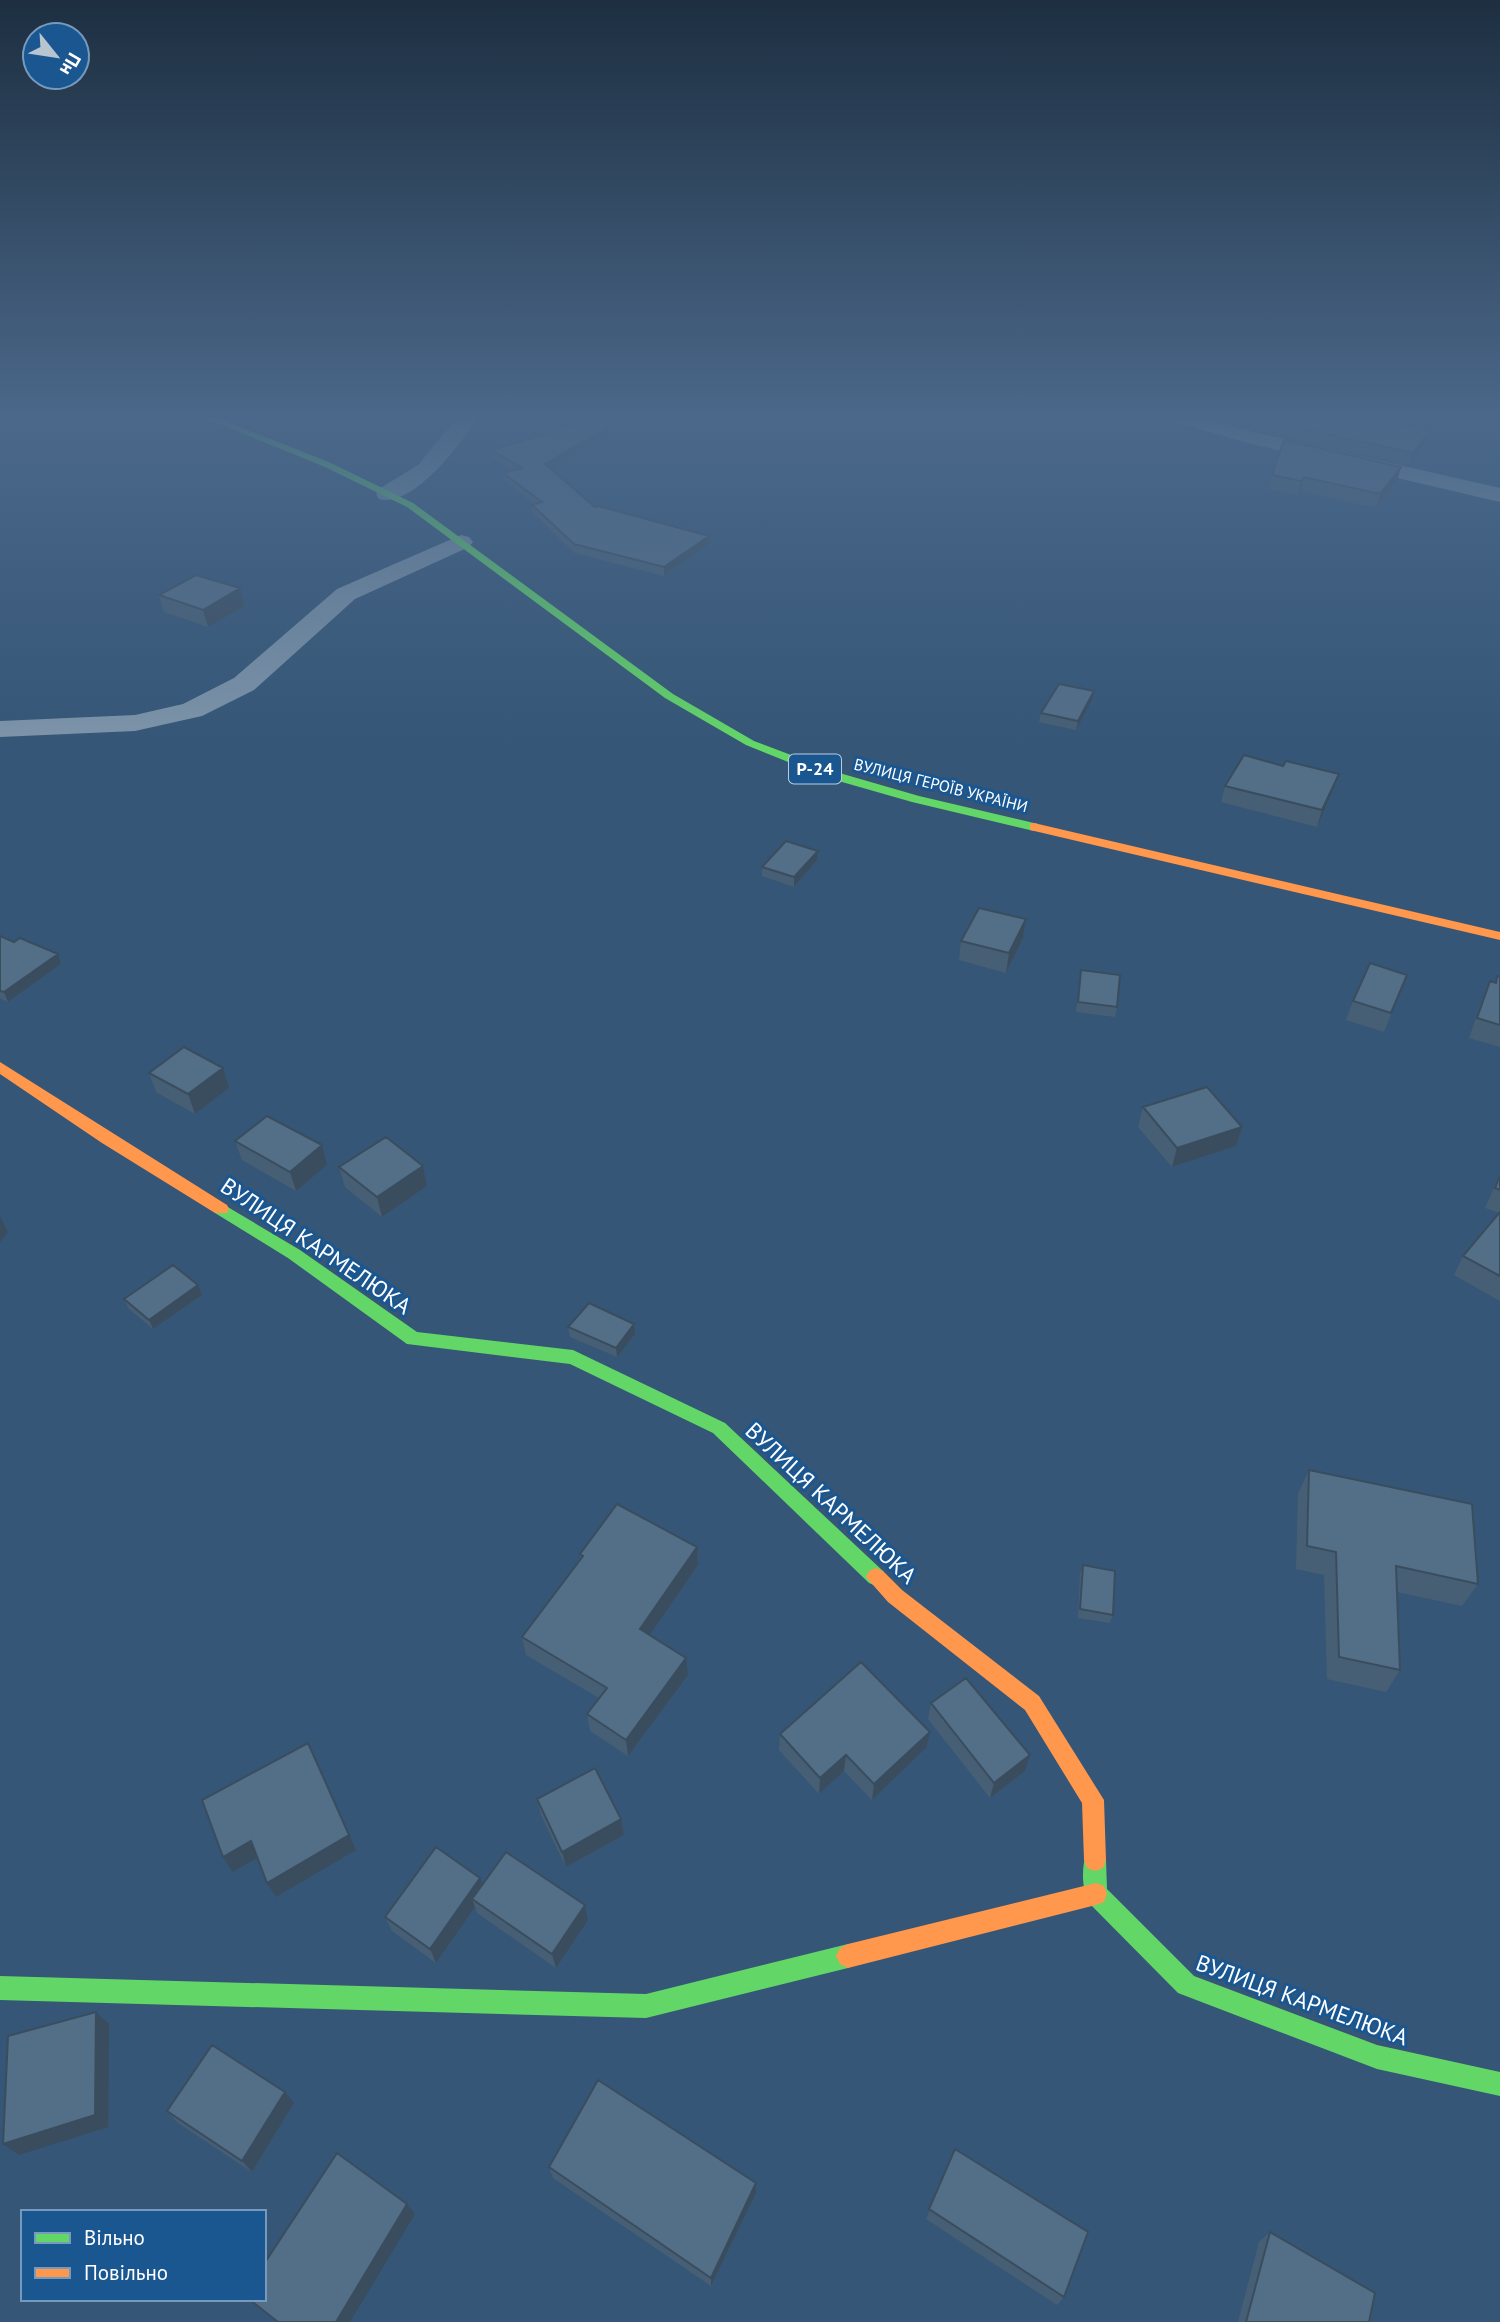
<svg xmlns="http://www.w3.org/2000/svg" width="1500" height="2322" font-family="'PT Sans',sans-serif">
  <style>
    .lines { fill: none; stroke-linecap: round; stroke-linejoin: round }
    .street { fill: #7d94a9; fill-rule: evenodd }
    .fast { fill: #63d668; fill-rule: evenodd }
    .slow { fill: #ff974d; fill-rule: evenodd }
    .wall { fill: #475f74 }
    .shaded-wall { fill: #3a4d5e }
    .building { fill: #536e87; stroke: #3a4d5e; stroke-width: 2 }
    .labels { text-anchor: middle; stroke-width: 6; stroke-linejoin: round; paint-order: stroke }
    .far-street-label { font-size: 16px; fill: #fff; stroke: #1a5791 }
    .shield { fill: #1a5791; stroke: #bacdde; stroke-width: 2 }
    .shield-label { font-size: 18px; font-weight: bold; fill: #fff }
    .near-street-label { font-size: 23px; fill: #fff; stroke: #1a5791 }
  </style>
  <rect width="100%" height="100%" fill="#355676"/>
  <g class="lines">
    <!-- street -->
    <path class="street" d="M 457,418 L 478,418 C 461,443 414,508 379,499 L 376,494 L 379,489 L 418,465 Z
      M 1172,418 L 1205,418 L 1253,432 L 1500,488 L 1500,502 L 1248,443 L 1175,422 Z
      M 461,535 L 469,537 L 473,542 L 469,547 L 355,599 L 254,690 L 202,716 L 135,731 L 0,737 L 0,721 L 135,715 L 183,704 L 234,678 L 337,589 Z"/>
    <!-- fast -->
    <path class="fast" d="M 205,418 L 217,418 L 331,463 L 413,503 L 673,694 L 754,741 L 836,772 L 919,796 L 1038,824 L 1040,827 L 1034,831 L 912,802 L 828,778 L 746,745 L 665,698 L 407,507 L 325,467 Z
      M 221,1203 L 300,1250 L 417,1332 L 573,1350 L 725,1423 L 883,1571 L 886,1577 L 883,1583 L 876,1586 L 869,1583 L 713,1433 L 570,1364 L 407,1344 L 288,1258 L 215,1213 L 213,1209 L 215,1205 Z
      M 1095,1849 L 1103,1852 L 1106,1860 L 1107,1889 L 1194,1976 L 1377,2045 L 1500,2072 L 1500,2096 L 1377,2069 L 1178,1993 L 1088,1902 C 1082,1888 1081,1866 1087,1852 Z
      M 848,1944 L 856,1948 L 860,1956 L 856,1964 L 848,1968 L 646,2018 L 0,2000 L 0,1976 L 646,1994 Z"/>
    <!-- slow -->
    <path class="slow" d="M 1034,823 L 1500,932 L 1500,940 L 1030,830 L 1030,824 Z
      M 0,1062 L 227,1205 L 229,1209 L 227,1213 L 215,1213 L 102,1143 L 0,1074 Z
      M 876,1568 L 883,1571 L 902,1590 L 1039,1696 L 1104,1800 L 1106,1860 L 1103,1868 L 1095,1871 L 1087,1868 L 1084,1860 L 1082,1803 L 1025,1710 L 888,1602 L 866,1577 L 869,1571 Z
      M 1096,1883 L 1104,1886 L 1107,1894 L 1104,1902 L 1096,1905 L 848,1968 L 840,1964 L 836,1956 L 840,1948 L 848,1944 Z"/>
  </g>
  <!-- wall -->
  <path class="wall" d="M 1251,418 L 1379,418 L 1429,432 L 1425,444 L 1409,465 L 1249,428 Z
    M 607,436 L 551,469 L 595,507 L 709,544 L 664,576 L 575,553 L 533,513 L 532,505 L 534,504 L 504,481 L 503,473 L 513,470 L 492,458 L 491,450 Z
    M 1401,467 L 1397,481 L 1376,508 L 1300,491 L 1298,495 L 1269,489 L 1272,475 Z
    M 240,588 L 245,606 L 208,627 L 164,612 L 159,595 Z
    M 1094,691 L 1092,700 L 1076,730 L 1039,722 L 1041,713 Z
    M 1339,774 L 1333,790 L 1317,827 L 1221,802 L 1225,786 Z
    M 818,851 L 817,860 L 794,887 L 762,876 L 762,867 Z
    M 1026,919 L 1023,938 L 1006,973 L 959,960 L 961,941 Z
    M 0,936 L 61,964 L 8,1002 L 0,998 Z
    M 1081,970 L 1117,1007 L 1115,1017 L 1076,1012 Z
    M 1407,975 L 1384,1032 L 1346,1020 L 1353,1001 Z
    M 1497,976 L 1500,977 L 1500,1047 L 1469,1038 L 1482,1001 L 1490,981 L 1494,983 Z
    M 149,1073 L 229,1088 L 195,1114 L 156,1092 Z
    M 1143,1107 L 1236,1146 L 1172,1167 L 1138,1127 Z
    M 235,1141 L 327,1165 L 296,1191 L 242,1160 Z
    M 423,1166 L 427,1186 L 382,1217 L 345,1187 L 339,1167 Z
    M 1500,1174 L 1500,1301 L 1454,1275 L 1463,1256 L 1499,1213 L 1485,1208 Z
    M 202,1295 L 153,1329 L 129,1309 L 124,1299 Z
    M 568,1327 L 635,1334 L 617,1357 L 570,1337 Z
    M 1309,1470 L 1478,1584 L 1462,1606 L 1397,1592 L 1400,1670 L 1386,1692 L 1327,1679 L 1324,1575 L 1296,1569 L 1298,1494 Z
    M 697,1547 L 698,1565 L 649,1635 L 688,1675 L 628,1756 L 590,1731 L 587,1714 L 599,1698 L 526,1655 L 522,1637 L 581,1560 L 580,1554 Z
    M 1083,1565 L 1113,1615 L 1110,1623 L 1078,1618 L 1080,1574 Z
    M 931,1703 L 1025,1771 L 990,1798 L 928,1719 Z
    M 780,1734 L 926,1748 L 872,1800 L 844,1771 L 819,1794 L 779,1750 Z
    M 537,1799 L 621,1819 L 624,1835 L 566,1867 L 541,1815 Z
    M 483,1884 L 585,1905 L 588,1920 L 556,1968 L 477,1913 L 475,1907 L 436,1963 L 392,1931 L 385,1917 Z
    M 294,2103 L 252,2172 L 178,2123 L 167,2111 Z
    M 955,2149 L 1064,2297 L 1057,2305 L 926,2219 Z
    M 549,2167 L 756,2183 L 756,2193 L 711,2286 L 553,2178 Z
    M 1270,2232 L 1369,2322 L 1238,2322 L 1259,2242 Z"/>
  <!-- shaded-wall -->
  <path class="shaded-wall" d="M 606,428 L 607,436 L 546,472 L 545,464 Z
    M 1429,432 L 1425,444 L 1409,465 L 1413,453 Z
    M 1401,467 L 1397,481 L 1376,508 L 1380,494 Z
    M 1304,477 L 1300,491 L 1298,495 L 1301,481 Z
    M 709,536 L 709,544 L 664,576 L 664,567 Z
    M 240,588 L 245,606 L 208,627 L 203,610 Z
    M 1094,691 L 1092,700 L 1076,730 L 1078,721 Z
    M 1339,774 L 1333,790 L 1317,827 L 1322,810 Z
    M 818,851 L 817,860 L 794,887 L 794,877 Z
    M 1026,919 L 1023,938 L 1006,973 L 1009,953 Z
    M 58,954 L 61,964 L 8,1002 L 4,992 Z
    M 223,1068 L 229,1088 L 195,1114 L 188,1094 Z
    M 1242,1127 L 1236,1146 L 1172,1167 L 1177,1148 Z
    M 322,1145 L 327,1165 L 296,1191 L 290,1172 Z
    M 423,1166 L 427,1186 L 382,1217 L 377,1197 Z
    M 0,1216 L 8,1232 L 0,1242 Z
    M 198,1285 L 202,1295 L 153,1329 L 149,1320 Z
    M 634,1324 L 635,1334 L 617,1357 L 616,1348 Z
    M 697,1547 L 698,1565 L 642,1646 L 640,1629 Z
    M 686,1658 L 688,1675 L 628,1756 L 626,1740 Z
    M 930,1732 L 926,1748 L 872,1800 L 874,1784 Z
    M 846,1755 L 844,1771 L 819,1794 L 820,1778 Z
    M 1030,1755 L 1025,1771 L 990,1798 L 994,1783 Z
    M 316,1759 L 356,1850 L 276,1897 L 267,1883 Z
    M 621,1819 L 624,1835 L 566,1867 L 562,1852 Z
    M 251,1841 L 260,1856 L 233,1872 L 223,1857 Z
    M 480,1878 L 485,1892 L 472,1899 L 475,1907 L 436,1963 L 430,1949 Z
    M 585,1905 L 588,1920 L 556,1968 L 552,1954 Z
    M 96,2012 L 109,2024 L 108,2127 L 19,2155 L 3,2144 Z
    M 285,2092 L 294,2103 L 252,2172 L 242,2161 Z
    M 756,2183 L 756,2193 L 711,2286 L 711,2278 Z
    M 407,2204 L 415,2214 L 350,2322 L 336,2322 Z"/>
  <!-- building -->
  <path class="building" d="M 600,418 L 602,418 L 606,428 L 545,464 L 595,507 L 598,506 L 709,536 L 664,567 L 574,544 L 532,505 L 542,502 L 503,473 L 522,468 L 491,450 Z
    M 1256,418 L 1379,418 L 1429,432 L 1413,453 Z
    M 1284,440 L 1401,467 L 1380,494 L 1304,477 L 1301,481 L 1272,475 Z
    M 196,575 L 240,588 L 203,610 L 159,595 Z
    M 1059,684 L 1094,691 L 1078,721 L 1041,713 Z
    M 1244,755 L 1283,766 L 1286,761 L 1339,774 L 1322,810 L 1225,786 Z
    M 786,841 L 818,851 L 794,877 L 762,867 Z
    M 979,908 L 1026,919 L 1009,953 L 961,941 Z
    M 0,936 L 14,942 L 20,938 L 58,954 L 4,992 L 0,991 Z
    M 1370,963 L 1407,975 L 1391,1013 L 1353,1001 Z
    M 1081,970 L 1120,975 L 1117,1007 L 1078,1002 Z
    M 1497,976 L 1500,977 L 1500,1025 L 1477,1018 L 1490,981 L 1496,983 Z
    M 184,1047 L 223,1068 L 188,1094 L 149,1073 Z
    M 1207,1087 L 1242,1127 L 1177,1148 L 1143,1107 Z
    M 267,1116 L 322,1145 L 290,1172 L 235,1141 Z
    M 386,1137 L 423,1166 L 377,1197 L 339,1167 Z
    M 1500,1176 L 1500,1190 L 1495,1188 Z
    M 1500,1212 L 1500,1276 L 1463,1256 Z
    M 173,1265 L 198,1285 L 149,1320 L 124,1299 Z
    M 589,1303 L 634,1324 L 616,1348 L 568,1327 Z
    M 1309,1470 L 1472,1504 L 1478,1584 L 1396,1566 L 1400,1670 L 1339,1657 L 1336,1552 L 1307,1546 Z
    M 617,1504 L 697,1547 L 640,1629 L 686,1658 L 626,1740 L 587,1714 L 607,1688 L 522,1637 L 583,1556 L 580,1554 Z
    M 1083,1565 L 1115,1571 L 1113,1615 L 1080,1609 Z
    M 861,1662 L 930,1732 L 874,1784 L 846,1755 L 820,1778 L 780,1734 Z
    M 966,1678 L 1030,1755 L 994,1783 L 931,1703 Z
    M 308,1743 L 349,1835 L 267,1883 L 251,1841 L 223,1857 L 202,1800 Z
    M 595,1768 L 621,1819 L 562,1852 L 537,1799 Z
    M 436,1847 L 480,1878 L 430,1949 L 385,1917 Z
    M 506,1852 L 585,1905 L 552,1954 L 472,1899 Z
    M 96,2012 L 95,2115 L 3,2144 L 8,2036 Z
    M 212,2045 L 285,2092 L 242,2161 L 167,2111 Z
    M 598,2080 L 756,2183 L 711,2278 L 549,2167 Z
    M 955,2149 L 1088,2232 L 1064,2297 L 929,2209 Z
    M 337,2153 L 407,2204 L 336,2322 L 278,2322 L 249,2299 L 264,2299 L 264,2264 Z
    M 1270,2232 L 1375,2293 L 1369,2322 L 1246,2322 Z"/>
  <!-- sky -->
  <linearGradient id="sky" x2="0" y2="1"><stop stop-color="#1d2f41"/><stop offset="0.56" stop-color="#4b688a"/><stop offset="1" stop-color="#4b688a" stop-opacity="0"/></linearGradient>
  <rect width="1500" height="743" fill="url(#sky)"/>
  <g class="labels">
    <!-- far-street labels -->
    <g class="far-street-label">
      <text transform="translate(941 785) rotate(14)" y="6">ВУЛИЦЯ ГЕРОЇВ УКРАЇНИ</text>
    </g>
    <!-- shield labels -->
    <rect class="shield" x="789" y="754.5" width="52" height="29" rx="5"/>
    <g class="shield-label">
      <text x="815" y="775">Р-24</text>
    </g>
    <!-- near-street labels -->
    <g class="near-street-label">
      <text transform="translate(316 1246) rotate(34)" y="8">ВУЛИЦЯ КАРМЕЛЮКА</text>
      <text transform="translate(831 1503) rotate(43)" y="8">ВУЛИЦЯ КАРМЕЛЮКА</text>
      <text transform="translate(1302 2000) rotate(20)" y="8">ВУЛИЦЯ КАРМЕЛЮКА</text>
    </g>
  </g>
  <!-- legend -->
  <rect x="21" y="2210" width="245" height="91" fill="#1a5791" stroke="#769abd" stroke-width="2"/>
  <rect x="35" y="2233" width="35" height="10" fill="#63d668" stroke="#769abd" stroke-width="2"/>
  <text x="84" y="2245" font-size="21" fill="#ffffff">Вільно</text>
  <rect x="35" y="2268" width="35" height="10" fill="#ff974d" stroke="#769abd" stroke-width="2"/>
  <text x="84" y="2280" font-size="21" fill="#ffffff">Повільно</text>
  <!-- north arrow -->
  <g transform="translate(56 56) rotate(120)"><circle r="33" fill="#1a5791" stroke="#769abd" stroke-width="2"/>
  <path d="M0-5L12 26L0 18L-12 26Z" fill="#b8c4cf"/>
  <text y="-10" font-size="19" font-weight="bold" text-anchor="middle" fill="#ffffff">Пн</text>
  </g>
</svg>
